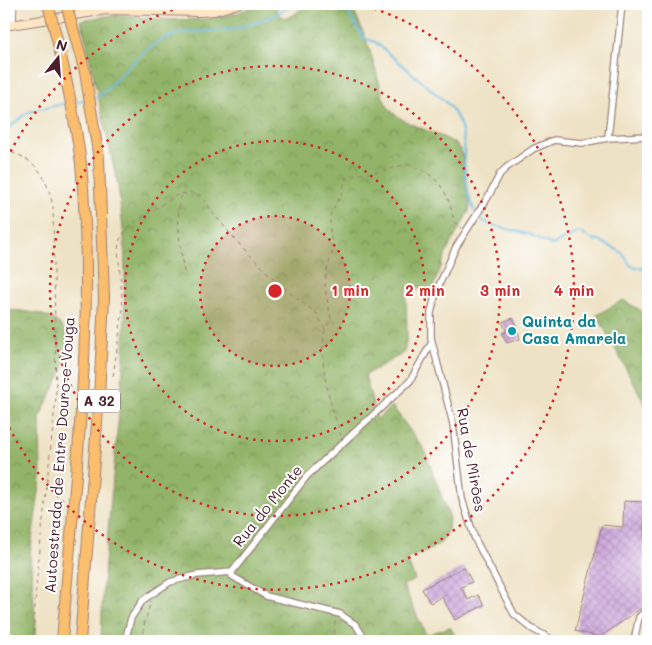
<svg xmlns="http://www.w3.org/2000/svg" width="652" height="645" font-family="Mali,sans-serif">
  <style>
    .forest { fill: url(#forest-crowns); stroke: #6e6a4a }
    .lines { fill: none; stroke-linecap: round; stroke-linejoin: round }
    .stream { stroke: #66b8e2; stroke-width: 2 }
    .building { fill: url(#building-cross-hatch) }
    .minor-casing { stroke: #9c8078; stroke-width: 8 }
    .tertiary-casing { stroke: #9c8078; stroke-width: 9 }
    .secondary-casing { stroke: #9c8078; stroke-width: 10 }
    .motorway-casing { stroke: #9c8078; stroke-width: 12 }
    .path { stroke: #9c8078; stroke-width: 1; stroke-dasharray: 4 4; stroke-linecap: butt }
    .minor { stroke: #fff; stroke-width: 5.5 }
    .tertiary { stroke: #fff; stroke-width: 7 }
    .secondary { stroke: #fde5c5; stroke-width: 8 }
    .motorway { stroke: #fbbd6e; stroke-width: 10 }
    .motorway-bridge-casing { stroke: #9c8078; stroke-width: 12; stroke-linecap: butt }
    .motorway-bridge { stroke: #fbbd6e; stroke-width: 10 }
    .ring { fill: none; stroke: #d62828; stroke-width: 2.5; stroke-dasharray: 2.5 5 }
    .culture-dot { fill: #0f9aa8; stroke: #fff; stroke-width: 2 }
    .labels { text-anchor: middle; stroke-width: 4; stroke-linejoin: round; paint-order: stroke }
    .shield { fill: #fff; stroke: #80626b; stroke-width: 1 }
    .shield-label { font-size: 14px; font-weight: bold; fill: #4a1f2b }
    .culture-label { font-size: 15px; font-weight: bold; fill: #0d838f; stroke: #fff; text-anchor: start }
    .street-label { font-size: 15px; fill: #4a1f2b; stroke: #fff }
    .centre { fill: #d62828; stroke: #fff; stroke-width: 2.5 }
    .ring-label { font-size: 15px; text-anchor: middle; font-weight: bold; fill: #d62828; stroke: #fff; stroke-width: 4; stroke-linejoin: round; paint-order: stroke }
  </style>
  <defs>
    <pattern id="forest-crowns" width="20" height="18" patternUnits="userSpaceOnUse" patternTransform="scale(1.25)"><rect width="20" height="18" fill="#92b468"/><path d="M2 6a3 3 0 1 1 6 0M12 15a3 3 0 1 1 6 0" fill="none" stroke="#799256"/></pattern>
    <pattern id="building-cross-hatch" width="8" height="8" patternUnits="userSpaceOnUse" patternTransform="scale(1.25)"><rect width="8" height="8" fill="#cba5db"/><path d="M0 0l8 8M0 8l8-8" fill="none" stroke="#a786b2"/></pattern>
  </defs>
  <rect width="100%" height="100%" fill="#fff"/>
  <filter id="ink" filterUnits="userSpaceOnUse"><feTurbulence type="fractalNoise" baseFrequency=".02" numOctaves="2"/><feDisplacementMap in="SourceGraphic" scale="10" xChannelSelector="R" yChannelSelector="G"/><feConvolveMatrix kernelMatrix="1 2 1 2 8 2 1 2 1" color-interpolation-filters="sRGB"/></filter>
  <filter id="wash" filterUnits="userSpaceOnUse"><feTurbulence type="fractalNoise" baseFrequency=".0096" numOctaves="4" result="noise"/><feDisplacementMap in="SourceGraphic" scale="20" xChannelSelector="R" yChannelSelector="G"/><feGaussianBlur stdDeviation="1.12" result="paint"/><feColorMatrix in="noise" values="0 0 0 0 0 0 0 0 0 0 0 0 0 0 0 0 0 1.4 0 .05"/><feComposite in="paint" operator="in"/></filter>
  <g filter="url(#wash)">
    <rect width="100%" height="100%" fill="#eee2c4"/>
    <!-- forest -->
    <path class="forest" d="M 4,4 L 13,4 L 12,25 L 4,26 Z
      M 75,4 L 221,4 L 179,8 L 106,5 L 77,9 Z
      M 259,4 L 276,4 L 278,14 C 290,25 298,8 309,4 C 315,2 340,4 349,4 C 363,25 371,54 378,78 C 381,88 382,98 388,107 C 402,128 451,134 460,149 C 465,159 468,192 470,205 L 469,211 L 448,249 L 432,290 L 406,289 L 407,338 L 404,353 L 365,375 L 377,419 L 392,406 L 424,449 L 449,516 L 448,530 L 442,542 L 431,549 L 407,559 L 415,580 L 403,585 L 426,635 L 450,627 L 458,641 L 101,641 L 103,585 L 124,359 L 125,273 L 124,237 L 118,186 L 81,20 L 114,15 L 172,20 L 208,19 L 237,13 Z
      M 623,300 L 640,310 L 648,326 L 648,414 L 645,404 L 597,315 Z
      M 4,310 C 41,311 82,318 64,366 C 58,382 49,397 42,412 L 40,419 L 41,479 L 30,553 L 37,641 L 4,641 Z"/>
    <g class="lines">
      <!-- stream -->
      <path class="stream" d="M 343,4 L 364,38 L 375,42 L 447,103 C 468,128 463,144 465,174 C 466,187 470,200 475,212
        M 92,98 L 97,97 L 103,93 C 124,72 146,43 174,35 C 190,30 209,32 225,30 C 242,29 280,15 292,4
        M 75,102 L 85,100
        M 4,132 L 28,112 L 67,103
        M 479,218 L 488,224 L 531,235 L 552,245 L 579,232 L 591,239 L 597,240 L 618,250 L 623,254 L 631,266 L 644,269 L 648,274"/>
    </g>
    <g id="blocks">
      <!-- building -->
      <path class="building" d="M 513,318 L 517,326 L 520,339 L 507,343 L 502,333 L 507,332 L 502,322 Z
        M 624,501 L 645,502 L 643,607 L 600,637 L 575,631 L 602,525 L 623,527 Z
        M 464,567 L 472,582 L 461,587 L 468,600 L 478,595 L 484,605 L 455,620 L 442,597 L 430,603 L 422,589 Z"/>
    </g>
  </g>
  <g filter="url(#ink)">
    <use href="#blocks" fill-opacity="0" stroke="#9c8078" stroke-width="1"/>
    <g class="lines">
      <!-- minor casing -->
      <g class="minor-casing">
        <path id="minor" d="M 608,138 L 622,4
          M 125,641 L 131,618 L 143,600 L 170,582 L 197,575 L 232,572
          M 366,641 L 356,625 L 340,614 L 266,596 L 232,576 L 232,572 L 307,476 L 410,381 L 432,342
          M 554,641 L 531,628 L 514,614 L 475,539 L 462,499 L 453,424 L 431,338 L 431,313 L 436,292 L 456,247 L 488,197 L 500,174 L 506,168 L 533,149 L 554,140 L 582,143 L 608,138 L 648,136
          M 634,641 L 639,617 L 648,609"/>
      </g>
      <!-- tertiary casing -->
      <g class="tertiary-casing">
        <path id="tertiary" d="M 12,25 L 13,4"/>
      </g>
      <!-- secondary casing -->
      <g class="secondary-casing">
        <path id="secondary" d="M 4,26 L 107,10 L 201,12 L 214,11 L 238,4"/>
      </g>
      <!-- motorway casing -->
      <g class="motorway-casing">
        <path id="motorway" d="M 62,641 C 74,483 96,323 81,164
          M 80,641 L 99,397 L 104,298 L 99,159"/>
      </g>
      <!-- path -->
      <path class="path" d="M 4,150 C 38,160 45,173 53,206 L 56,397 L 36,587 L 33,641
        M 184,272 C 181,252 175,215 181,197 L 186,194
        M 325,330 C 318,366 330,402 341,436
        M 113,376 L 123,309 L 118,249 L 120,239 L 130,225 L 175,196 L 189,192 L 202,196 L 212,212 L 240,245 L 280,285 L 317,314 L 325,329 L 331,319 L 325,288 L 326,273 L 333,250 L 330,232 L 330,215 L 343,191 L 345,179 C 355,173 366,174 378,172 C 387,171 396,166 405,165 C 409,165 415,168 420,169 C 442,179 450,199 454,222 L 462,228
        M 141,641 L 144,625 L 151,601
        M 334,641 L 335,620"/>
      <!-- minor -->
      <use href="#minor" class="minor"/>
      <!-- tertiary -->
      <use href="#tertiary" class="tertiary"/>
      <!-- secondary -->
      <use href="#secondary" class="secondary"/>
      <!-- motorway -->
      <use href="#motorway" class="motorway"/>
      <!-- motorway-bridge casing -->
      <g class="motorway-bridge-casing">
        <path id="motorway-bridge" d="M 48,4 C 62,57 74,109 81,164
          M 66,4 L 85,72 L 99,159"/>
      </g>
      <!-- motorway-bridge -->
      <use href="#motorway-bridge" class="motorway-bridge"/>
    </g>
  </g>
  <!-- distance rings -->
  <circle cx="275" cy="291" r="75" fill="#d62828" fill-opacity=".12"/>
  <g class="ring">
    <circle cx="275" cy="291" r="75"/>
    <circle cx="275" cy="291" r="150"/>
    <circle cx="275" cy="291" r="225"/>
    <path d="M4 165A299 299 0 0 1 190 4M360 4A299 299 0 1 1 4 417"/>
  </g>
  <!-- markers -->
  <circle class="culture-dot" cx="512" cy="331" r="5"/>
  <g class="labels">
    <!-- shield labels -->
    <rect class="shield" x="78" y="389.5" width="42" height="23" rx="4"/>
    <g class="shield-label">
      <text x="99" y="406">A 32</text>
    </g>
    <!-- culture labels -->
    <g class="culture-label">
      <text x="522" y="327">Quinta da<tspan x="522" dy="17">Casa Amarela</tspan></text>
    </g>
    <!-- street labels -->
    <g class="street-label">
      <text transform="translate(60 455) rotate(-86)" y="5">Autoestrada de Entre Douro-e-Vouga</text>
      <text transform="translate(471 460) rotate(80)" y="5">Rua de Mirões</text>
      <text transform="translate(268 506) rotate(-51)" y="5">Rua do Monte</text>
    </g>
  </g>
  <circle cx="275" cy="291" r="8" class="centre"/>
  <g class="ring-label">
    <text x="350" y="296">1 min</text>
    <text x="425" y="296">2 min</text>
    <text x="500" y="296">3 min</text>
    <text x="574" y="296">4 min</text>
  </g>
  <!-- margin -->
  <rect width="652" height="645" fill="none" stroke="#fff" stroke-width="20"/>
  <!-- north arrow -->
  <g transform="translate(58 58) rotate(17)" stroke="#ffffff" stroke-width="4" paint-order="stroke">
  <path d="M0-4L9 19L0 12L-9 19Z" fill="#4a1f2b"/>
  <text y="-8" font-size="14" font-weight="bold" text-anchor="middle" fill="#4a1f2b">N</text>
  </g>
</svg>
